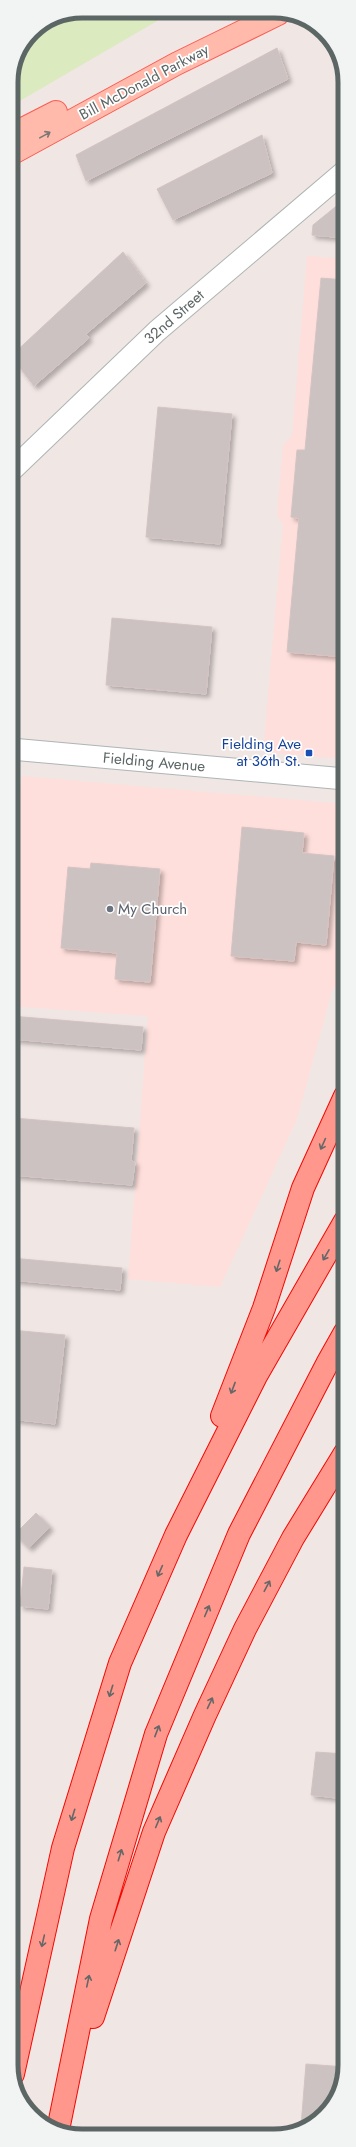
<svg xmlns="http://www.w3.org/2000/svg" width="356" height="2147" font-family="Jost,sans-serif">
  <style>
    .commercial { fill: #ffdfdb }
    .green { fill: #dbeabf }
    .building { fill: #cbc2c1; stroke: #d5c3c2; filter: url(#shadow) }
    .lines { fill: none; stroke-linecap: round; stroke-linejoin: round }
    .minor-casing { stroke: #adb5b5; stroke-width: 23 }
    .major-casing { stroke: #fd5b50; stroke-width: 24 }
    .highway-casing { stroke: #f50700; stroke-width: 24 }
    .minor { stroke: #fff; stroke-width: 21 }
    .major { stroke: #ffbaab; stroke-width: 22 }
    .highway { stroke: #ff978d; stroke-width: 22 }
    .oneway { stroke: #7d7773 }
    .oneway2 { stroke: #646867 }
    .transit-dot { fill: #1a4fb4; stroke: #fff; stroke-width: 1.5 }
    .worship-dot { fill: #6b7280; stroke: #fff; stroke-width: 1.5 }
    .labels { text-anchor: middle; stroke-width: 3.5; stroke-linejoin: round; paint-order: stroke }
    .street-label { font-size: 15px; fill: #5c6665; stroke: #fff }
    .transit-label { font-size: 15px; fill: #164399; stroke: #fff; text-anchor: end }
    .worship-label { font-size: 15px; fill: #5b616d; stroke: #fff; text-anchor: start }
    .rim { fill: none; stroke: #5c6665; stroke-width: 5 }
  </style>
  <defs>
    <filter id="shadow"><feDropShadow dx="3.5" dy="3.5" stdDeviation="2" flood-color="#0004"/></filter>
  </defs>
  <rect width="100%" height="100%" fill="#f0e6e4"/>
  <!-- commercial -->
  <path class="commercial" d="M 307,256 L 345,259 L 345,759 L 263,752 L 283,524 L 277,515 L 283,445 L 292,436 Z
    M 22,776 L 345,804 L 345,975 L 332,991 L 297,1119 L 220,1287 L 128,1279 L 148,1016 L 11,1006 L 11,894 Z
    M 11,778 L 20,779 L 11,878 Z"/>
  <!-- green -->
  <path class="green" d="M 158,15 L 157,21 L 11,106 L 11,78 L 32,32 L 55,16 Z"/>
  <!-- building -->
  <path class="building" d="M 277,48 L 288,79 L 86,181 L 76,155 Z
    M 262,135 L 272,173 L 173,220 L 157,189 Z
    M 345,199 L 345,238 L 312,235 L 313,225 Z
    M 123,252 L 146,283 L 86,334 L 89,338 L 34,386 L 11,356 Z
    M 321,278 L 345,280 L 345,541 L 342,572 L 345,569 L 345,657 L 287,652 L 299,518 L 291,517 L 297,450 L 305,450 Z
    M 158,407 L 232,414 L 220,544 L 146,537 Z
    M 112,618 L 212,627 L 206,694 L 106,685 Z
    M 242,827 L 304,833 L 302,853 L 334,856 L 326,945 L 296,942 L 294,961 L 231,956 Z
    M 91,863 L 160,869 L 150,982 L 115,979 L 117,953 L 61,948 L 68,867 L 90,869 Z
    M 11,1016 L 143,1027 L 141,1050 L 11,1039 Z
    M 13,1118 L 134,1128 L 131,1161 L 135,1162 L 132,1185 L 11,1175 Z
    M 11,1258 L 122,1268 L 120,1290 L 11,1280 Z
    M 11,1330 L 65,1335 L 55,1424 L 11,1419 Z
    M 36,1513 L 50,1527 L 29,1548 L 15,1534 Z
    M 24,1567 L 52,1570 L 48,1609 L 20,1606 Z
    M 316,1752 L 345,1754 L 345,1799 L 311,1795 Z
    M 306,2064 L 345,2067 L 340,2092 L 324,2115 L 301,2126 Z"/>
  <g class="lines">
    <!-- minor casing -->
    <g class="minor-casing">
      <path id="minor" d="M 11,471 L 157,331 L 345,171
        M 11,749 L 345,779"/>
    </g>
    <!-- major casing -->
    <g class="major-casing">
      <path id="major" d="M 11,135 L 56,112
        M 11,154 L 176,64 L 278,14"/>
    </g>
    <!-- highway casing -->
    <g class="highway-casing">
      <path id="highway" d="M 222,1416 L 264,1308 L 303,1188 L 345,1096
        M 93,2017 L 154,1832 L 205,1715 L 245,1629 L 293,1538 L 345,1453
        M 13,2074 L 63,1848 L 120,1663 L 176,1535 L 256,1376 L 345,1221
        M 58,2130 L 101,1919 L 156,1734 L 239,1534 L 327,1364 L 345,1332"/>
    </g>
    <!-- minor -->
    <use href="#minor" class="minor"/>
    <!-- major -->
    <use href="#major" class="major"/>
    <!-- highway -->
    <use href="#highway" class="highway"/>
  </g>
  <!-- one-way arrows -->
  <defs><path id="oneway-shaft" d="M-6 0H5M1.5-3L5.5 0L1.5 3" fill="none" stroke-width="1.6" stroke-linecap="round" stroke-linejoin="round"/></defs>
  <use class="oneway" href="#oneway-shaft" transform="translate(45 135) rotate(-29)"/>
  <g class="oneway2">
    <use href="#oneway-shaft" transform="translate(323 1144) rotate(114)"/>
    <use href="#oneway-shaft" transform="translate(326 1255) rotate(120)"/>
    <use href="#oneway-shaft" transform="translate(278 1266) rotate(108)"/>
    <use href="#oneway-shaft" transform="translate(233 1388) rotate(111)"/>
    <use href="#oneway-shaft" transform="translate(160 1571) rotate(114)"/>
    <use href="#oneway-shaft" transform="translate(267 1586) rotate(-62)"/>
    <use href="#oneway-shaft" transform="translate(207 1611) rotate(-67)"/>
    <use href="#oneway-shaft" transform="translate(111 1691) rotate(107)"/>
    <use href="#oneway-shaft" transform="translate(210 1703) rotate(-65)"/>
    <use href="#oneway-shaft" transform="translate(157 1731) rotate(-69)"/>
    <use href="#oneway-shaft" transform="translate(73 1815) rotate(107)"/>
    <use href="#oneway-shaft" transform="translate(158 1822) rotate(-67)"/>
    <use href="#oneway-shaft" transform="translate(120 1855) rotate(-73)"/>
    <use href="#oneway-shaft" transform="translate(43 1941) rotate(103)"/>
    <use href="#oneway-shaft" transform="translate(117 1945) rotate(-72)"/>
    <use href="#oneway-shaft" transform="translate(88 1981) rotate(-78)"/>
  </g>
  <!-- markers -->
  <rect class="transit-dot" x="305" y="749" width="8" height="8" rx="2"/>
  <circle class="worship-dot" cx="110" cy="909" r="4"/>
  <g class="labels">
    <!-- street labels -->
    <g class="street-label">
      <text transform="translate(144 82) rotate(-28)" y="5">Bill McDonald Parkway</text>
      <text transform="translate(174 317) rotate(-41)" y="5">32nd Street</text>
      <text transform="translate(154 762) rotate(5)" y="5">Fielding Avenue</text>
    </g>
    <!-- transit labels -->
    <g class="transit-label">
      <text x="301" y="749">Fielding Ave<tspan x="301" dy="17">at 36th St.</tspan></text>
    </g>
    <!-- worship labels -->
    <g class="worship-label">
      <text x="118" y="914">My Church</text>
    </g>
  </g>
  <!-- crop -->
  <path d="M0 0H356V2147H0ZM82 18H274A64 64 0 0 1 338 82V2065A64 64 0 0 1 274 2129H82A64 64 0 0 1 18 2065V82A64 64 0 0 1 82 18Z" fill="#f2f3f3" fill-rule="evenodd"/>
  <path class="rim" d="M82 18H274A64 64 0 0 1 338 82V2065A64 64 0 0 1 274 2129H82A64 64 0 0 1 18 2065V82A64 64 0 0 1 82 18Z"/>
</svg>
